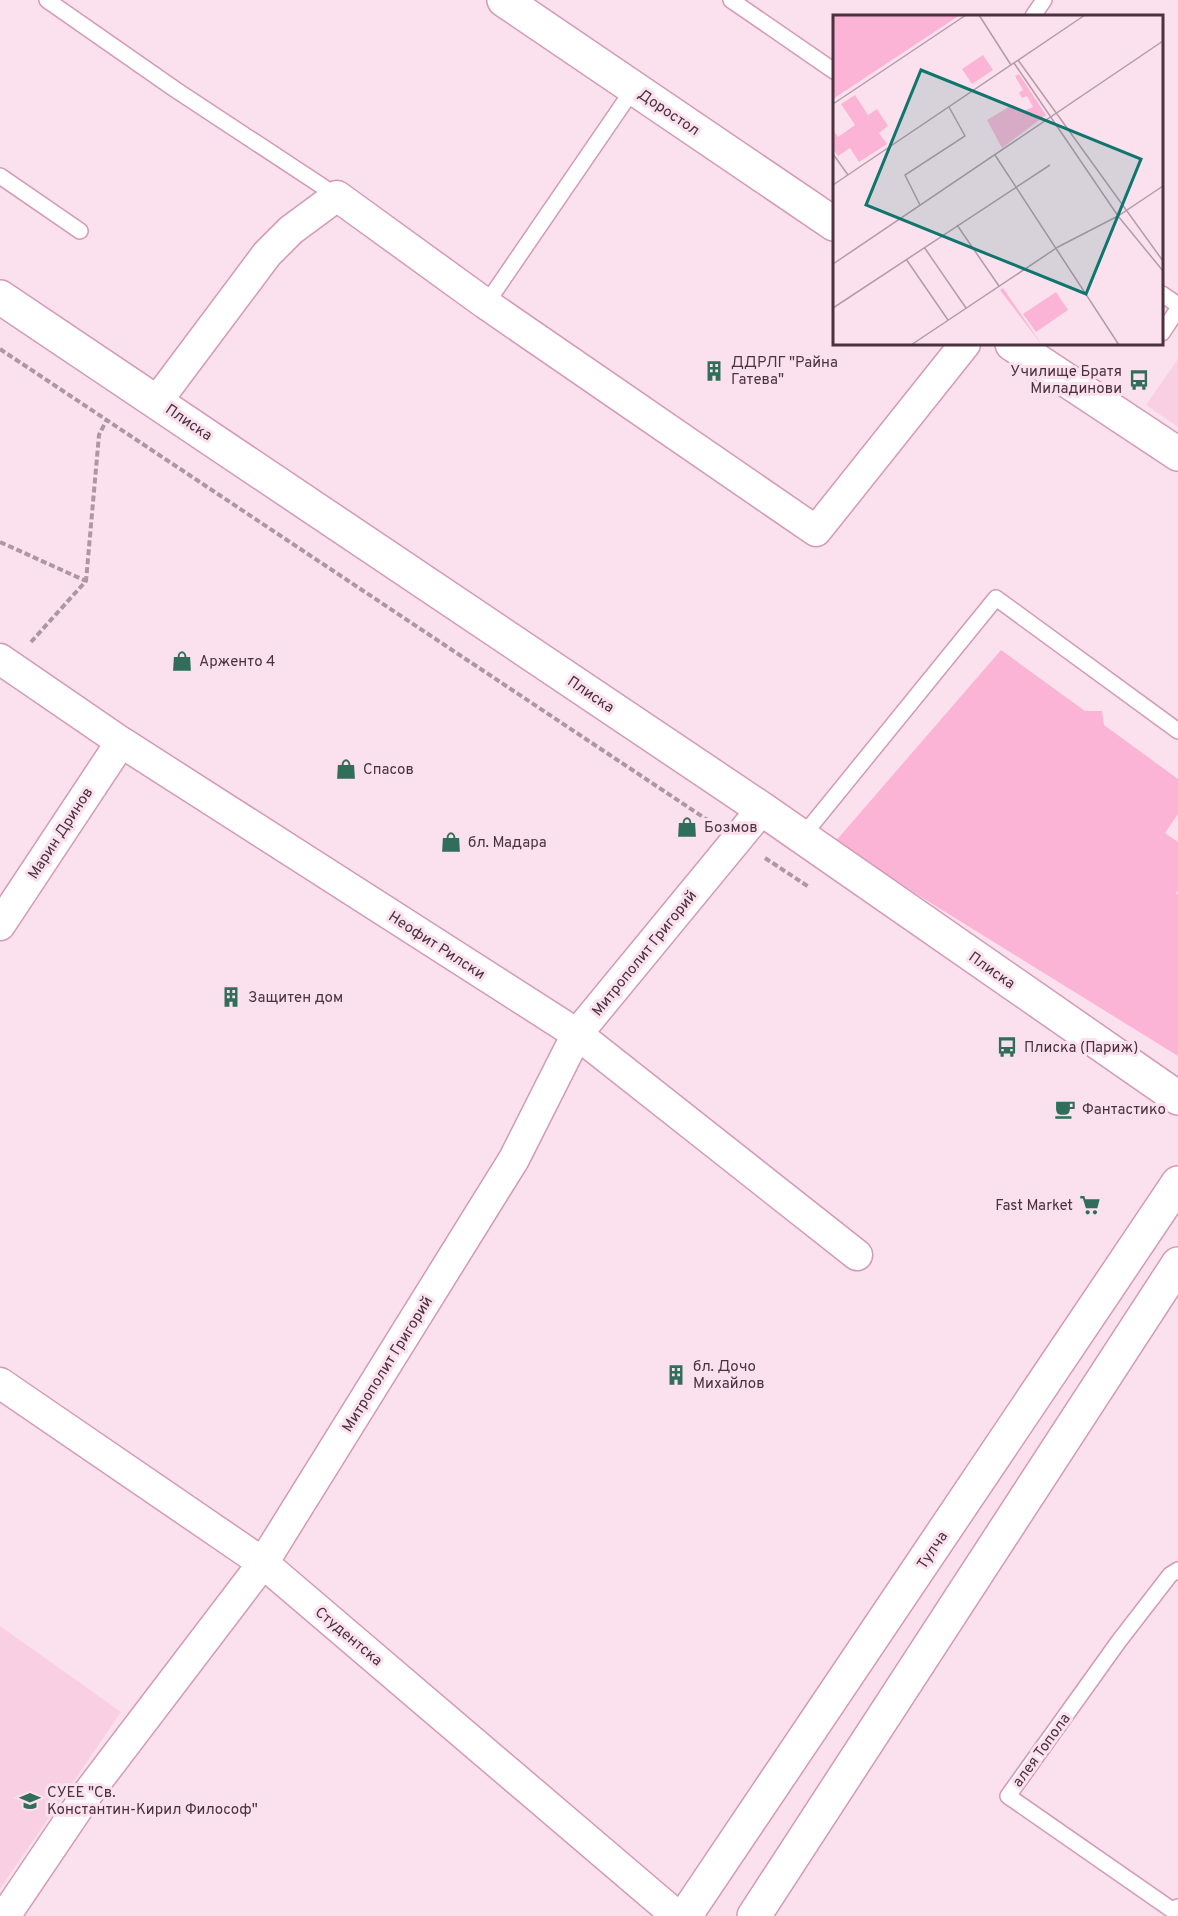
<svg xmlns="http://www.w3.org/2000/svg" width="1178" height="1916" font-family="Overpass,sans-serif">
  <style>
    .built { fill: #f9cfe3 }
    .green { fill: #fbb4d6 }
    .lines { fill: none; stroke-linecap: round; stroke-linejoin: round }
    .lane-casing { stroke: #d599b6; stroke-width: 18 }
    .street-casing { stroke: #d599b6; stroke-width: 33 }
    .secondary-casing { stroke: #d599b6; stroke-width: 36 }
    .primary-casing { stroke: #d599b6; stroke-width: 36 }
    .path { stroke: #af96a2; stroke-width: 4; stroke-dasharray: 6 3; stroke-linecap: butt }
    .lane { stroke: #fff; stroke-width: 15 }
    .street { stroke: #fff; stroke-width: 30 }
    .secondary { stroke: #fff; stroke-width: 33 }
    .primary { stroke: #fff; stroke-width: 33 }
    .labels { text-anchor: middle; stroke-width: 6; stroke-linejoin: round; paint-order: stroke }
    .street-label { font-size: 15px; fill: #4a323e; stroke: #fbe1ed }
    .poi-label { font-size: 15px; fill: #4a323e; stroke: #fbe1ed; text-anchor: start }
    .inset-road { fill: none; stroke: #b49ba7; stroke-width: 1.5 }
    .view { fill: #0f766e; fill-opacity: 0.15; stroke: #0f766e; stroke-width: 3 }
    .inset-edge { fill: none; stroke: #4a323e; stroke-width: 3 }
  </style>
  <rect width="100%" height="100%" fill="#fbe1ed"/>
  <!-- built -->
  <path class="built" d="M 1178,359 L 1178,427 L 1146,405 Z
    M 0,1626 L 121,1712 L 0,1889 Z"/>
  <!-- green -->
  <path class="green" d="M 1001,650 L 1085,711 L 1102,711 L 1104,725 L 1178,779 L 1178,814 L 1165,833 L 1178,842 L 1178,891 L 1176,893 L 1178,895 L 1178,1056 L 834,843 Z"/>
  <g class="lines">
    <!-- lane casing -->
    <g class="lane-casing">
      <path id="lane" d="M 47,0 L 176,90 L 337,196
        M 731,0 L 834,71
        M 1033,16 L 1044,0
        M 0,176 L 80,231
        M 1162,294 L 1178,305
        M 486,304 L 634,88
        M 1162,333 L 1178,309
        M 801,838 L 996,598 L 1178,731
        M 1178,1570 L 1170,1575 L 1119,1641 L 1008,1796 L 1172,1910 L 1178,1907"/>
    </g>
    <!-- street casing -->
    <g class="street-casing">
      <path id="street" d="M 157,401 L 267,254 L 291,230 L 337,196 L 486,304 L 816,531 L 965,344
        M 0,659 L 121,742 L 577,1034 L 857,1255
        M 0,925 L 121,742
        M 0,1383 L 263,1563 L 677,1916
        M 5,1916 L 88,1793 L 263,1563 L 514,1159 L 577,1034 L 762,809"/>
    </g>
    <!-- secondary casing -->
    <g class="secondary-casing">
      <path id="secondary" d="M 685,1916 L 1178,1183
        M 754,1916 L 1178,1264"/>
    </g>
    <!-- primary casing -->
    <g class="primary-casing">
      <path id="primary" d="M 504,0 L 834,224
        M 0,297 L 762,809 L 1178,1098
        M 1012,344 L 1178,454"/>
    </g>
    <!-- path -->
    <path class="path" d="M 0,349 L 709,821
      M 0,542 L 86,581
      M 31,642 L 86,581 L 99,435 L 107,419
      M 765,858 L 809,887"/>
    <!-- lane -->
    <use href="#lane" class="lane"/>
    <!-- street -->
    <use href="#street" class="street"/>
    <!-- secondary -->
    <use href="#secondary" class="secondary"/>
    <!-- primary -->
    <use href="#primary" class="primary"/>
  </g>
  <!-- icons -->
  <defs>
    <g id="building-bare" transform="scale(1.62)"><path d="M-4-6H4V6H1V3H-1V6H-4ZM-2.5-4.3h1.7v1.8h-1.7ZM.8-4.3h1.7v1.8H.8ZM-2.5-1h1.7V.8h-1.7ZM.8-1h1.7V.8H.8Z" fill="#316e59" stroke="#fbe1ed" stroke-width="2.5" paint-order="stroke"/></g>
    <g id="bus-bare" transform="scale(1.62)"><path d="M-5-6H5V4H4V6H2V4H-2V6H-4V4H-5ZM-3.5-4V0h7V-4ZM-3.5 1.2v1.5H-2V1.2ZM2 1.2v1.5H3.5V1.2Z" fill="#316e59" stroke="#fbe1ed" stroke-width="2.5" paint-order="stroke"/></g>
    <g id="shop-bare" transform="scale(1.62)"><path d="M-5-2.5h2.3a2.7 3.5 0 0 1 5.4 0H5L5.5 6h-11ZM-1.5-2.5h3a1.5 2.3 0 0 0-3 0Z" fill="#316e59" stroke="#fbe1ed" stroke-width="2.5" paint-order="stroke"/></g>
    <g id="cafe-bare" transform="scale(1.62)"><path d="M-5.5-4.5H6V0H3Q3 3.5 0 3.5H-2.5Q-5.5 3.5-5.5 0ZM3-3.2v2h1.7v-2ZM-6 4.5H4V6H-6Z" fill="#316e59" stroke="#fbe1ed" stroke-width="2.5" paint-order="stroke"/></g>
    <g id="supermarket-bare" transform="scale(1.62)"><path d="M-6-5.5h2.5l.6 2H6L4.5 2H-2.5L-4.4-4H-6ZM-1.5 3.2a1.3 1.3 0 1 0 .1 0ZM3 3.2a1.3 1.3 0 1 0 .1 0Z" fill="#316e59" stroke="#fbe1ed" stroke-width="2.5" paint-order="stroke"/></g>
    <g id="school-bare" transform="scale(1.62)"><path d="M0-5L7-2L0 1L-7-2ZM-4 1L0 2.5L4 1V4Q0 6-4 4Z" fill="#316e59" stroke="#fbe1ed" stroke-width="2.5" paint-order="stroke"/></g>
  </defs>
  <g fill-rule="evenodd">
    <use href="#building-bare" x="714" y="371"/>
    <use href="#bus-bare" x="1139" y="380"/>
    <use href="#shop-bare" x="182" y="661"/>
    <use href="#shop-bare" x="346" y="769"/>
    <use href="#shop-bare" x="687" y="827"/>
    <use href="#shop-bare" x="451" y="842"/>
    <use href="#building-bare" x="231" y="997"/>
    <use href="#bus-bare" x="1007" y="1047"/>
    <use href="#cafe-bare" x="1065" y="1109"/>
    <use href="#supermarket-bare" x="1090" y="1205"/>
    <use href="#building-bare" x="676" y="1375"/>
    <use href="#school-bare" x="30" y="1801"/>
  </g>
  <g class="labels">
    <!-- street labels -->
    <g class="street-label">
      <text transform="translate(669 112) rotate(34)" y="5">Доростол</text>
      <text transform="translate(189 422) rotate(34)" y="5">Плиска</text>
      <text transform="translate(591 694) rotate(34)" y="5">Плиска</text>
      <text transform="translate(60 833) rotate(-57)" y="5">Марин Дринов</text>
      <text transform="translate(437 945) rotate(33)" y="5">Неофит Рилски</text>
      <text transform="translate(644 953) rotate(-51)" y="5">Митрополит Григорий</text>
      <text transform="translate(992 970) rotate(35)" y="5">Плиска</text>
      <text transform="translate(387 1364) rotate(-58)" y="5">Митрополит Григорий</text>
      <text transform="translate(932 1550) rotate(-56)" y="5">Тулча</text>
      <text transform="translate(349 1636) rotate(40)" y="5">Студентска</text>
      <text transform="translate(1041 1750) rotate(-54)" y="5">алея Топола</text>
    </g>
    <!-- poi labels -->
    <g class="poi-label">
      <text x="731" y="367">ДДРЛГ "Райна<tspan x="731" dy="17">Гатева"</tspan></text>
      <text x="1122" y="376" text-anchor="end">Училище Братя<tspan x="1122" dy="17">Миладинови</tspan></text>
      <text x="199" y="666">Арженто 4</text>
      <text x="363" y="774">Спасов</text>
      <text x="704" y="832">Бозмов</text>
      <text x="468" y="847">бл. Мадара</text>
      <text x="248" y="1002">Защитен дом</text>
      <text x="1024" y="1052">Плиска (Париж)</text>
      <text x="1082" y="1114">Фантастико</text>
      <text x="1073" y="1210" text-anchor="end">Fast Market</text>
      <text x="693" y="1371">бл. Дочо<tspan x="693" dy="17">Михайлов</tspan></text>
      <text x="47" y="1797">СУЕЕ "Св.<tspan x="47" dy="17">Константин-Кирил Философ"</tspan></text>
    </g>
  </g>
  <!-- overview -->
  <g transform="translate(833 15)">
    <rect width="330" height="330" fill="#fbe1ed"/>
    <path d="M 0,0 L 127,0 L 0,84 ZM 150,40 L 160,55 L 139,69 L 129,54 ZM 186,59 L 213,100 L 169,133 L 154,105 L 179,90 L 191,96 L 200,92 L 194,81 L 189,83 L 186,78 L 190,75 L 182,61 ZM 22,80 L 35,100 L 44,94 L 55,111 L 46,118 L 54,129 L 26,147 L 17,133 L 5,141 L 0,134 L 0,115 L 5,122 L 22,110 L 8,89 ZM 170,273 L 174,279 L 209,330 L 167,275 ZM 223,277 L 235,295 L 203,317 L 190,299 Z" fill="#fbb4d6"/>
    <path class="inset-road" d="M 146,0 L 178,50M 185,45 L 330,246M 181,48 L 285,201 L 330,256M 0,89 L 133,0M 0,139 L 15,160M 162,140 L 286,330M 0,170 L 252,0M 87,190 L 72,160 L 132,121 L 116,92M 124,210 L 166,271M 91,232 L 133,293M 73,244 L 115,305M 0,249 L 330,26M 0,293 L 217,150M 78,330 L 225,232 L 285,201 L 330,171"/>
    <path class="view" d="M 88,55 L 308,144 L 253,279 L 33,190 Z"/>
    <rect width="330" height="330" class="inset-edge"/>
  </g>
</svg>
